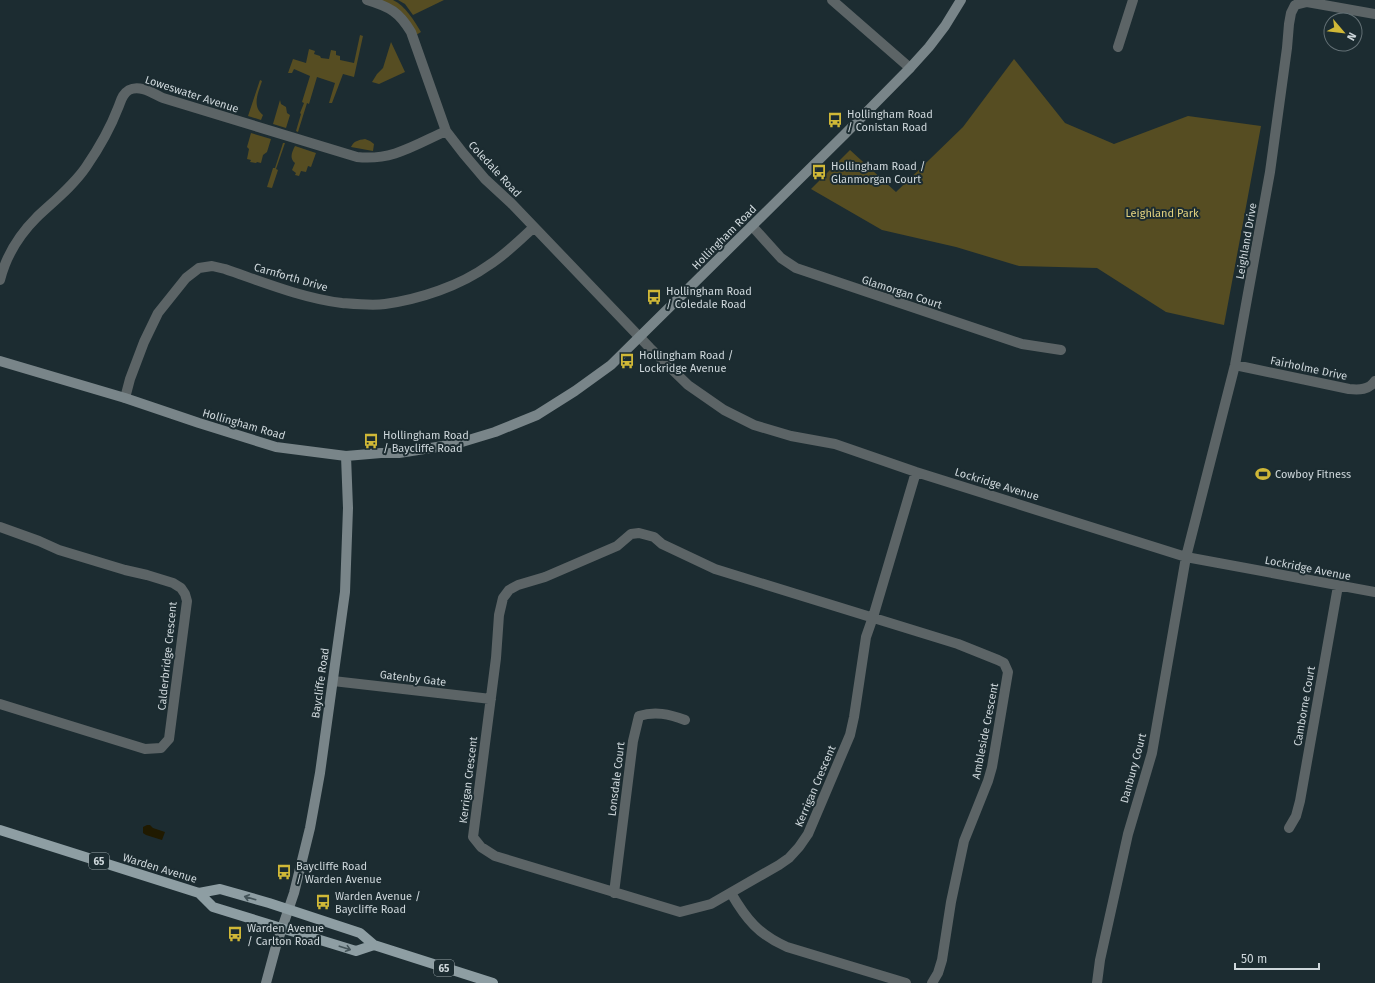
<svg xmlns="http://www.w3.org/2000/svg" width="1375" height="983" font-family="'Fira Sans',sans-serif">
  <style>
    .green { fill: #564d22 }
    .water { fill: #201a00 }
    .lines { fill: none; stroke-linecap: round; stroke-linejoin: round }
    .street { stroke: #5c6466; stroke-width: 10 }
    .secondary { stroke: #798589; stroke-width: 10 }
    .primary { stroke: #8e9ea3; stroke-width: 10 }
    .oneway { stroke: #445459 }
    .labels { text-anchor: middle; stroke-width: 4; stroke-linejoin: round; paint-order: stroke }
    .shield { fill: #1c2c31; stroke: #99a4a8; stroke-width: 1 }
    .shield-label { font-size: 10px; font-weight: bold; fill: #ced7db }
    .street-label { font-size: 11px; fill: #ced7db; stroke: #1c2c31 }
    .poi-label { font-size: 11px; fill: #ced7db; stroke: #1c2c31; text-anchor: start }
    .park-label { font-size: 11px; fill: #e5d480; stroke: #1c2c31 }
  </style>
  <rect width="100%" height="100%" fill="#1c2c31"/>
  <!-- green -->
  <path class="green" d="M 380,0 C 384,0 390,0 393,0 C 405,5 415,22 421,32 L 416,35 Z
    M 398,0 L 444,0 L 413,15 L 405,4 Z
    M 360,35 L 363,36 L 354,77 L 343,74 L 332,103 L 329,103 L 335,83 L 317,77 L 309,104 L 307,103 L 298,132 L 296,131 L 301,114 L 300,113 L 304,103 L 302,102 L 310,76 L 294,69 L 292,73 L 288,73 L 293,59 L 306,63 L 309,49 L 315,51 L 314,54 L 320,56 L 321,58 L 329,59 L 331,50 L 336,51 L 336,55 L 340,56 L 340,60 L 354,63 Z
    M 391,42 L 405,72 L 379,84 L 372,82 L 377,74 L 383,68 Z
    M 1014,59 L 1065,123 L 1114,144 L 1188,116 L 1261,126 L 1224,325 L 1166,312 L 1097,268 L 1019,266 L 956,247 L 882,230 L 811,189 L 850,150 L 896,192 L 963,127 Z
    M 260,80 L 262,81 C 259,91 251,106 263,115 L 261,120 L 248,116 Z
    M 280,100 L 281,104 L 286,107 L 287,113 L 290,115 L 286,128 L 273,124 Z
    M 251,133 L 271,139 L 267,152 L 263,155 L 261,163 L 257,162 L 256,163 L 250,162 L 251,160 L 247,159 L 249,149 L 247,147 Z
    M 365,139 L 370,141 L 374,144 L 373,151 L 351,147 C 354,141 358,140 365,139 Z
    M 283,143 L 285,143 L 276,169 L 278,170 L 272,188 L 267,187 L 273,168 L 275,168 Z
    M 295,146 L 316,153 L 311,167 L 308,166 L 306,172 L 301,171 L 299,176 L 295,175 L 296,173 L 292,170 L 295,163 C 289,158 292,152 295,146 Z"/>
  <!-- water -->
  <path class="water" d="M 150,825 L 153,828 L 165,832 L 162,840 L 146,835 L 143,833 L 143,827 L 147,825 Z"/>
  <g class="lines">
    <!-- street -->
    <path class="street" d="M 367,0 C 390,7 399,12 411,32 L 446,131 L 463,153 L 485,179 L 511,203 L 650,348 L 688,385 L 724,410 L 754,425 L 791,436 L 835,444 L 916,472 L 1186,557 L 1375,592
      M 832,0 L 910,68
      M 1118,47 L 1133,0
      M 752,226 L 781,258 L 796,268 L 1022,344 L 1061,350
      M 0,280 C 6,256 20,234 37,217 C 54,201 73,186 86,167 C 99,148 110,129 118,108 C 121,101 122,94 129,90 C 140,84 154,94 163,98 L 357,157 C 392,161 415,145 446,131
      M 1235,365 L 1349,389 C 1359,390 1369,390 1375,381
      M 125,398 L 130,379 L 144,342 L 158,313 L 186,278 L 199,268 L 212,266 L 225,269 C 263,282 302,298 342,303 C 354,304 373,306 385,304 C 420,299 460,286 489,265 C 505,255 519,241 533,228
      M 916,472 L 873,617 L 866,637 L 854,717 L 850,735 L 808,834 L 799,847 L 789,858 L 779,865 L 711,904 L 680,912 L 495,856 L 481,847 L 473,837 L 496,658 L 499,615 L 503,598 L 509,590 L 518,585 L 545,577 L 617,546 L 631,534 L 639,533 L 654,537 L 662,544 L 715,569 L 958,644 L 998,660 L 1004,663 L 1008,672 L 992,767 L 988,781 L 964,841 L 951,902 L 942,960 L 938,973 L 932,983
      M 0,527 L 39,541 L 59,550 L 125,570 L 147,575 L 173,583 L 181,588 L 185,594 L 187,601 L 169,739 L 161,748 L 145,749 L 0,704
      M 333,681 L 491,699
      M 1289,828 L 1296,816 L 1300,801 L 1338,586
      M 614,893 L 633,741 L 639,716 C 655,711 669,714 685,720
      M 731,893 C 746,919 759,935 787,947 L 906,983
      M 1097,983 L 1100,960 L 1128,834 L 1152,753 L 1186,557 L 1235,365 L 1270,172 L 1287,48 L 1289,24 L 1291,13 L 1295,5 L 1307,2 L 1375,14"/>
    <!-- secondary -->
    <path class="secondary" d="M 0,361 L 125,398 L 199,423 L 276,447 L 346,456 L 381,453 L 399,453 L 443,446 L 462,442 L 495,432 L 537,415 L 575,391 L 611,365 L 844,135 L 910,68 L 929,47 L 945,26 L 961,0
      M 266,983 L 276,946 L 294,893 L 310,828 L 320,773 L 345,592 L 348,508 L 346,456"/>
    <!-- primary -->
    <path class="primary" d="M 0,830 L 199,893 L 213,907 L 356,951 L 374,945
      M 199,893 L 220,889 L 269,903 L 360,933 L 374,945 L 493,983"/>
  </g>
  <!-- one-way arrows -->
  <defs><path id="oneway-shaft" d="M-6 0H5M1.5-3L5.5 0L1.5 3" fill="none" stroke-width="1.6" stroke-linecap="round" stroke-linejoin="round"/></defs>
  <g class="oneway">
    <use href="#oneway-shaft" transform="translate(250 898) rotate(-164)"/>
    <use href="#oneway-shaft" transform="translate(345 948) rotate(18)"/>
  </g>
  <!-- icons -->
  <defs>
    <g id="bus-bare" transform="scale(1.2)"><path d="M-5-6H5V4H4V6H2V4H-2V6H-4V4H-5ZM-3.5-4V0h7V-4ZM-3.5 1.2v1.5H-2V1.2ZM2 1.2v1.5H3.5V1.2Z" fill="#d0b837" stroke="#1c2c31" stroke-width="2.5" paint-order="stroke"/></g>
    <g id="stadium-bare" transform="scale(1.2)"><path d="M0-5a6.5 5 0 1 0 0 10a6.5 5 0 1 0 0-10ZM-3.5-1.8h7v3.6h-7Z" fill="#d0b837" stroke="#1c2c31" stroke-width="2.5" paint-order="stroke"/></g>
  </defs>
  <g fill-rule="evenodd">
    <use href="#bus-bare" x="835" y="120"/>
    <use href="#bus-bare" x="819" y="172"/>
    <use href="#bus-bare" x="654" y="297"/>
    <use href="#bus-bare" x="627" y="361"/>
    <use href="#bus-bare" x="371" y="441"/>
    <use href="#stadium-bare" x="1263" y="474"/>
    <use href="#bus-bare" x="284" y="872"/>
    <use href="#bus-bare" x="323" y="902"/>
    <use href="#bus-bare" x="235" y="934"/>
  </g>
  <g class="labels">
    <!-- shield labels -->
    <g class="shield">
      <rect x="89" y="853" width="20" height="16" rx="3"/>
      <rect x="434" y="960" width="20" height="16" rx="3"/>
    </g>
    <g class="shield-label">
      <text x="99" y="865">65</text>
      <text x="444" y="972">65</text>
    </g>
    <!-- street labels -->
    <g class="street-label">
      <text transform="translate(192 94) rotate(18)" y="4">Loweswater Avenue</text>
      <text transform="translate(495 169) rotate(47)" y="4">Coledale Road</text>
      <text transform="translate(724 237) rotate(-45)" y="4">Hollingham Road</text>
      <text transform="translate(1246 241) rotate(-80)" y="4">Leighland Drive</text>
      <text transform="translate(291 277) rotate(16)" y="4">Carnforth Drive</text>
      <text transform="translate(902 292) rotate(18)" y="4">Glamorgan Court</text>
      <text transform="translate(1309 368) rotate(12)" y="4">Fairholme Drive</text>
      <text transform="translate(244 424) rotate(16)" y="4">Hollingham Road</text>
      <text transform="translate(997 484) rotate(17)" y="4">Lockridge Avenue</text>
      <text transform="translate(1308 568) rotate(11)" y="4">Lockridge Avenue</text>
      <text transform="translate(167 656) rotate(-84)" y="4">Calderbridge Crescent</text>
      <text transform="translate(413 678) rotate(7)" y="4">Gatenby Gate</text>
      <text transform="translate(320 683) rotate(-82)" y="4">Baycliffe Road</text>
      <text transform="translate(1304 706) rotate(-80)" y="4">Camborne Court</text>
      <text transform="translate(985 731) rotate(-79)" y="4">Ambleside Crescent</text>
      <text transform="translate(1133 768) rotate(-75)" y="4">Danbury Court</text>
      <text transform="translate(616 779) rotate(-83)" y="4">Lonsdale Court</text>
      <text transform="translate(468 780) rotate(-83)" y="4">Kerrigan Crescent</text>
      <text transform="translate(815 786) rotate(-67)" y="4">Kerrigan Crescent</text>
      <text transform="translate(160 868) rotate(17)" y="4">Warden Avenue</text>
    </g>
    <!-- poi labels -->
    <g class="poi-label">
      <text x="847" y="118">Hollingham Road<tspan x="847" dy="13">/ Conistan Road</tspan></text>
      <text x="831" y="170">Hollingham Road /<tspan x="831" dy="13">Glanmorgan Court</tspan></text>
      <text x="666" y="295">Hollingham Road<tspan x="666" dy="13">/ Coledale Road</tspan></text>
      <text x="639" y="359">Hollingham Road /<tspan x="639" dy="13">Lockridge Avenue</tspan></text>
      <text x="383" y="439">Hollingham Road<tspan x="383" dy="13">/ Baycliffe Road</tspan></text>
      <text x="1275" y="478">Cowboy Fitness</text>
      <text x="296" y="870">Baycliffe Road<tspan x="296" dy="13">/ Warden Avenue</tspan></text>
      <text x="335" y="900">Warden Avenue /<tspan x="335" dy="13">Baycliffe Road</tspan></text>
      <text x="247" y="932">Warden Avenue<tspan x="247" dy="13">/ Carlton Road</tspan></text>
    </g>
    <!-- park labels -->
    <g class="park-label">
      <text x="1162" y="217">Leighland Park</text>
    </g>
  </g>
  <!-- north arrow -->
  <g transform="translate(1343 32) rotate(118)"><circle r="19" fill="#1c2c31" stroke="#637075"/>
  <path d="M0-3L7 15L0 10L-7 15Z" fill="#d0b837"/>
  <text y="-6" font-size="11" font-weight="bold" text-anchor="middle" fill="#ced7db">N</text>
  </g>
  <!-- scale -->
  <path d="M1235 963v6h84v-6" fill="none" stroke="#ced7db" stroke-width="2"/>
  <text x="1241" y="963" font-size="12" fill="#ced7db" stroke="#1c2c31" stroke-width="3" paint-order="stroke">50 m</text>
</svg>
